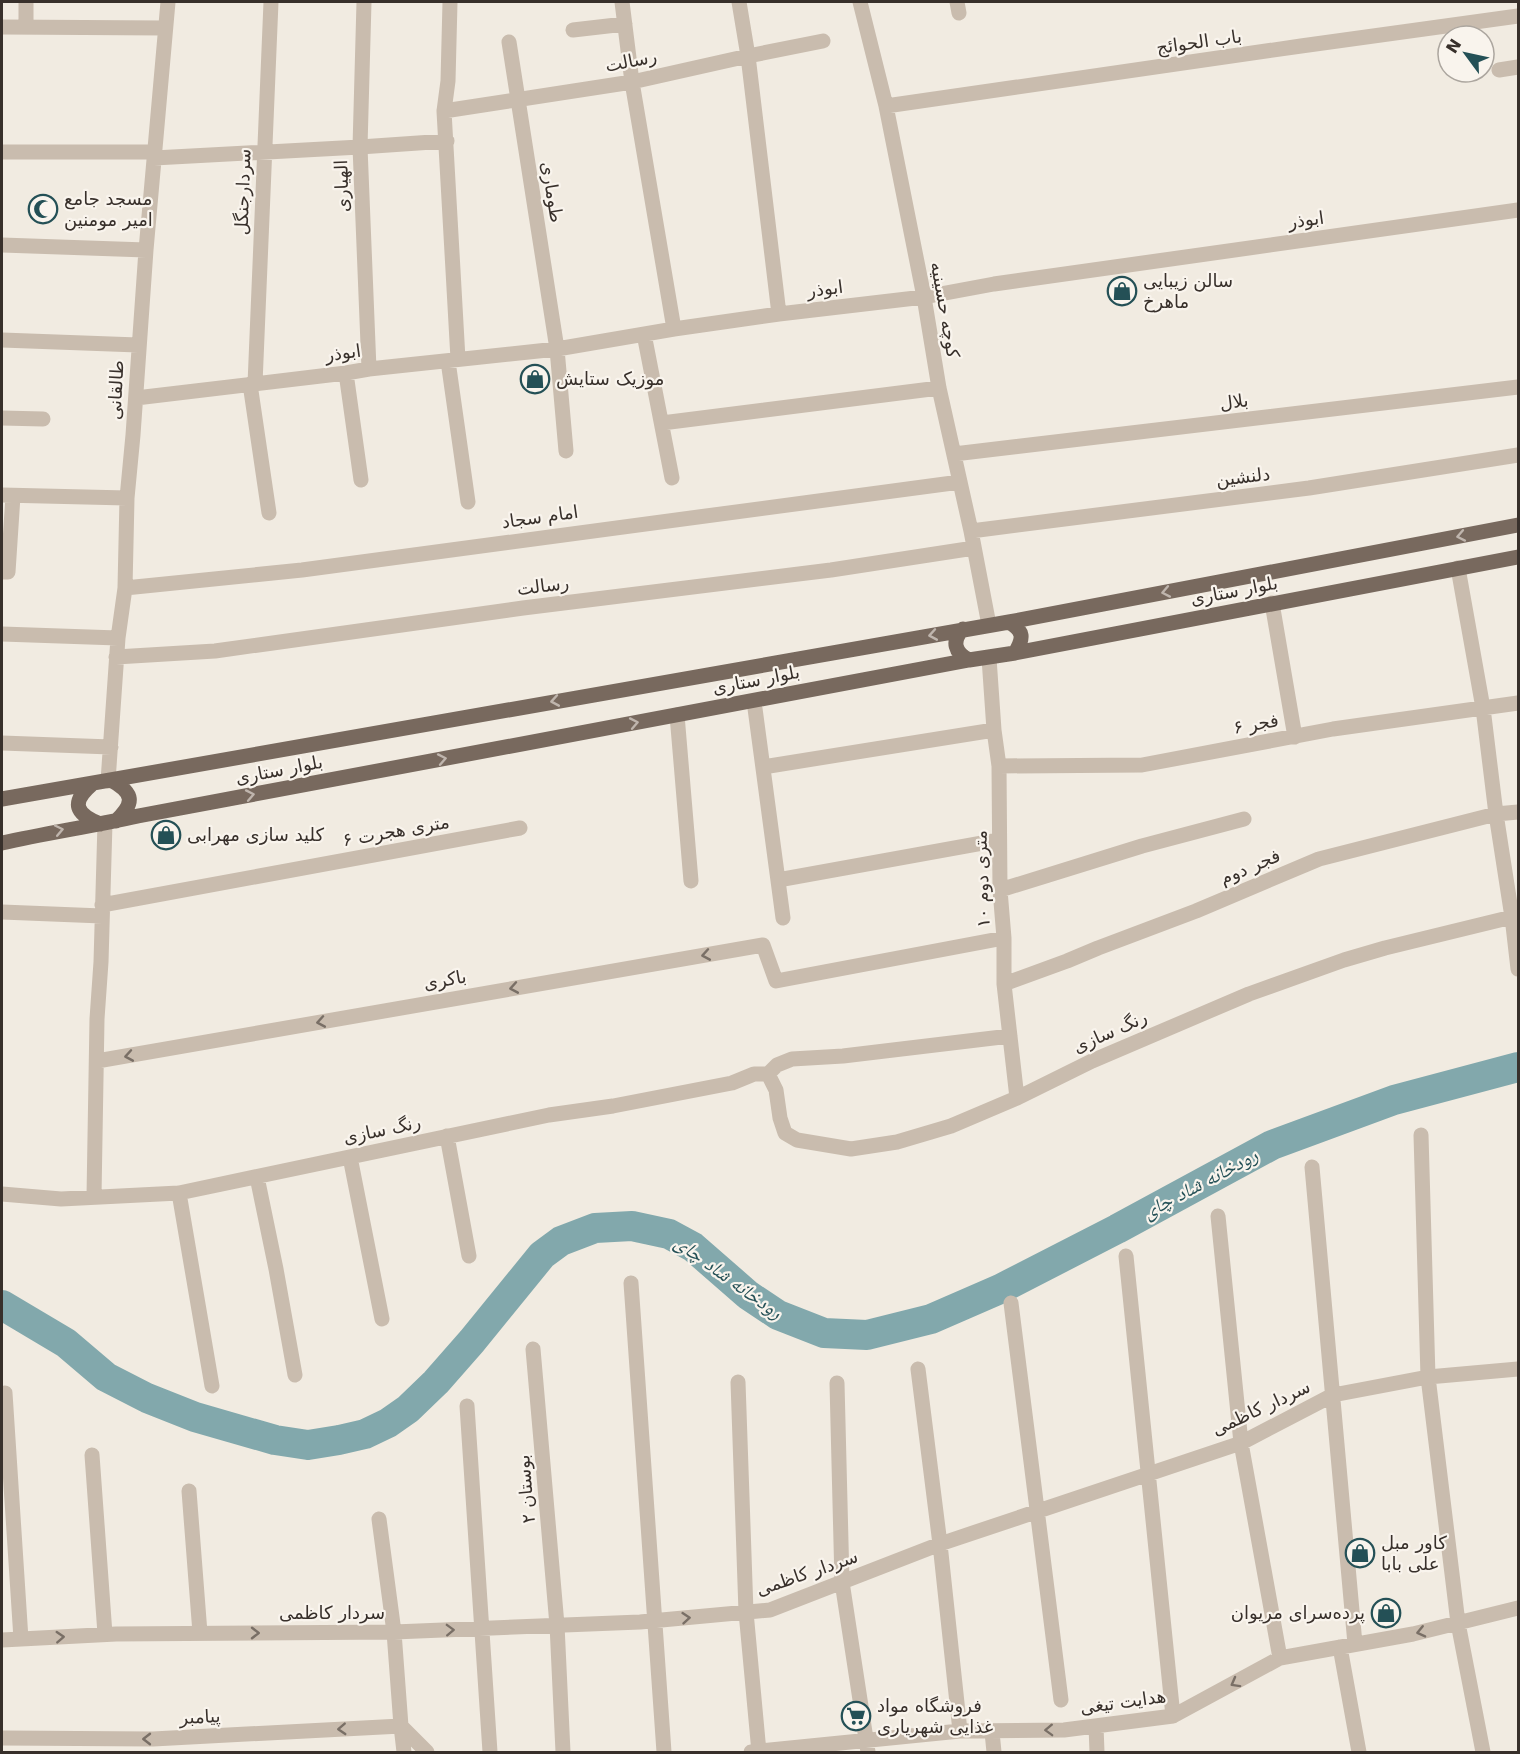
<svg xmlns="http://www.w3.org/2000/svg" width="1520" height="1754" font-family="'DejaVu Sans','Noto Naskh Arabic',sans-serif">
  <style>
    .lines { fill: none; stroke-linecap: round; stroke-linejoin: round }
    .river { stroke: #82a8ac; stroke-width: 30 }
    .minor { stroke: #c9bcae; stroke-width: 15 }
    .major { stroke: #78695e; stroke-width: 15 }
    .oneway { stroke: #bfb5ad }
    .oneway2 { stroke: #796f66 }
    .labels { text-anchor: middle; stroke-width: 4.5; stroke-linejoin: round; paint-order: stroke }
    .street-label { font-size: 18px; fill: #38302b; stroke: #f9f4ed }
    .poi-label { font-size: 18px; fill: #38302b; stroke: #f9f4ed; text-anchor: start }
    .water-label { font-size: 20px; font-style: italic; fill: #245056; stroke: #f9f4ed }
  </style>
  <rect width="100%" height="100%" fill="#f1ebe1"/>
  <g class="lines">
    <!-- river -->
    <path class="river" d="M 2,1305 L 66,1343 L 106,1377 L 147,1398 L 195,1417 L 275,1440 L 308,1445 L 339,1440 L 365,1434 L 388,1423 L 408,1409 L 436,1382 L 472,1341 L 542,1255 L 561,1241 L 595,1228 L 632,1226 L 669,1234 L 693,1247 L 748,1295 L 778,1315 L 824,1333 L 867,1335 L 931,1319 L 1000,1289 L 1117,1229 L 1272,1145 L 1394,1100 L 1518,1067"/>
    <!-- minor -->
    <path class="minor" d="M 364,2 L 360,147 L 369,369
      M 450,2 L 448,81 L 444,111 L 458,359
      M 622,2 L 632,82 L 674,329
      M 739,2 L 748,56 L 779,314
      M 860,2 L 886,106 L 924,297 L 939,388 L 971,531 L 989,625
      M 957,2 L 959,13
      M 2,27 L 165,28
      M 26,27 L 26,2
      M 573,30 L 625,24
      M 509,42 L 557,349 L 566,451
      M 1499,70 L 1518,67
      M 886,106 L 1301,46 L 1518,16
      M 444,111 L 632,82 L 748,56 L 823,41
      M 2,152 L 155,152
      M 154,158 L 360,147 L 447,141
      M 2,245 L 146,250
      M 644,334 L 672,478
      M 2,340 L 138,345
      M 448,361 L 468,502
      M 346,373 L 361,480
      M 250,384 L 269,513
      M 255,384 L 271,2
      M 136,398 L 346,373 L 369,369 L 557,349 L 674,329 L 779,314 L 924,297 L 994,284 L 1518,210
      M 2,418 L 43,419
      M 662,423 L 939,388
      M 954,454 L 1518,387
      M 2,495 L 127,498
      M 971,531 L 1309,488 L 1518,455
      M 1458,568 L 1483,708 L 1496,814 L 1512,917 L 1518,969
      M 2,572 L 8,572 L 13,496
      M 125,588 L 302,570 L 960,482
      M 1272,603 L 1295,737
      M 2,634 L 118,638
      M 116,657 L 215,651 L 523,608 L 831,570 L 974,548
      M 989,658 L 994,730 L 999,766 L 1000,890 L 1004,938 L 1004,984 L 1017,1098
      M 754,701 L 783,918
      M 677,715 L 691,881
      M 2,743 L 111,747
      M 999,766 L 1142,765 L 1333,729 L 1518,703
      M 763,767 L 994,730
      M 108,781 L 118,638 L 125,588 L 127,498 L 133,435 L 146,250 L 168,2
      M 778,880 L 999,840
      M 1000,890 L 1142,846 L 1244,819
      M 102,905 L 520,828
      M 2,912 L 102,916
      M 1004,984 L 1067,961 L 1098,948 L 1196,911 L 1319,859 L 1496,814 L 1518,812
      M 97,1061 L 763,945 L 776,981 L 1004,938
      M 768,1074 L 776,1090 L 780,1118 L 785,1133 L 797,1140 L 851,1149 L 897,1142 L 951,1126 L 1017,1098 L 1092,1061 L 1249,994 L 1344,960 L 1385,948 L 1512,917
      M 1421,1135 L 1428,1377 L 1458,1623 L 1483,1752
      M 447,1136 L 469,1256
      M 350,1157 L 382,1319
      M 1312,1167 L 1355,1644
      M 257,1177 L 276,1269 L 295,1375
      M 179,1193 L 212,1386
      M 2,1194 L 61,1199 L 179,1193 L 549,1115 L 613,1106 L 732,1083 L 754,1074 L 768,1074 L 777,1065 L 792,1059 L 843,1056 L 1010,1036
      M 94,1196 L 97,1019 L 101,962 L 105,823
      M 1218,1216 L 1241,1443 L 1280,1658
      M 1126,1256 L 1173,1716
      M 631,1283 L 664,1752
      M 1011,1303 L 1061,1700
      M 533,1349 L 557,1625 L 563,1752
      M 918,1369 L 940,1544 L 960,1731
      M 738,1382 L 746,1612 L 759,1752
      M 837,1383 L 842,1582 L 868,1752
      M 5,1393 L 21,1639
      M 467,1406 L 490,1752
      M 92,1455 L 105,1634
      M 189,1491 L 200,1633
      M 379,1519 L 394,1632 L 401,1726 L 404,1752
      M 2,1640 L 116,1634 L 394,1632 L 640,1622 L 770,1610 L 940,1544 L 1241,1443 L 1333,1395 L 1428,1377 L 1518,1369
      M 1340,1647 L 1359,1752
      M 1096,1726 L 1097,1752
      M 992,1732 L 994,1752
      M 2,1738 L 153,1739 L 401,1726 L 427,1752
      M 751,1752 L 960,1731 L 1064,1730 L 1173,1716 L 1280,1658 L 1413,1634 L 1518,1608"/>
    <!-- major -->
    <path class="major" d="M 1009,622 C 1024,631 1024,638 1015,653
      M 963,629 C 951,641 955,653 969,660
      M 111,780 C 134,793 135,803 116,821
      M 92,784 C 70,803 76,814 100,824
      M 2,799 L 1009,622 L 1518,525
      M 2,843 C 47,833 93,826 138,816 L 969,660 L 1015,653 L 1518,557"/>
  </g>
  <!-- one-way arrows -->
  <defs><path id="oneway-chevron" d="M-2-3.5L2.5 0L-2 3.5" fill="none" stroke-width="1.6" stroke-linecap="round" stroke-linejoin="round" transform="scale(1.5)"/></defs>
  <g class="oneway">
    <use href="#oneway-chevron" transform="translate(1461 536) rotate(169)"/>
    <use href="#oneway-chevron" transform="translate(1166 592) rotate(169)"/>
    <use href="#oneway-chevron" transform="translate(933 635) rotate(170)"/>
    <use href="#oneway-chevron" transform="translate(555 701) rotate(170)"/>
    <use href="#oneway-chevron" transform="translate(634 723) rotate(-11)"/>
    <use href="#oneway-chevron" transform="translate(442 759) rotate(-11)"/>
    <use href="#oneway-chevron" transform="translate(250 795) rotate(-11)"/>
    <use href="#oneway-chevron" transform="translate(59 830) rotate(-12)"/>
  </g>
  <g class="oneway2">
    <use href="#oneway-chevron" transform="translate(706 955) rotate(170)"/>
    <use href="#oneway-chevron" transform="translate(514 988) rotate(170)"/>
    <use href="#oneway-chevron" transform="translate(321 1022) rotate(170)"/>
    <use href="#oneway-chevron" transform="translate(129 1056) rotate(170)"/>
    <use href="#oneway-chevron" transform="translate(686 1618) rotate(-5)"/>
    <use href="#oneway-chevron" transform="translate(450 1630) rotate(-2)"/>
    <use href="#oneway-chevron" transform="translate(1421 1632) rotate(167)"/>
    <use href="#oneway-chevron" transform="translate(255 1633)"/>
    <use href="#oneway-chevron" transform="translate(60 1637) rotate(-3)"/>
    <use href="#oneway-chevron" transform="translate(1235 1683) rotate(151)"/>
    <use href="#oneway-chevron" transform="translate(342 1729) rotate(177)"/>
    <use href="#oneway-chevron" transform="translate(1049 1730) rotate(178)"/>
    <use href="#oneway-chevron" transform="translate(147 1739) rotate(180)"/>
  </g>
  <!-- icons -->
  <defs>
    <g id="mosque-ring" transform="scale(1.5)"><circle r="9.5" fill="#f9f4ed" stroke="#245056" stroke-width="1.5"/><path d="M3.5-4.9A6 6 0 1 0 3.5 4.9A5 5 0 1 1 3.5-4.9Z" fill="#245056"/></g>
    <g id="shop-ring" transform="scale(1.5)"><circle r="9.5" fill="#f9f4ed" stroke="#245056" stroke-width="1.5"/><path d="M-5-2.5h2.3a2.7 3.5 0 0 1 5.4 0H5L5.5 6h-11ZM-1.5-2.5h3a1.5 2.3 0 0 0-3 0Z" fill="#245056"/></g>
    <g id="supermarket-ring" transform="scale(1.5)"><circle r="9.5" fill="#f9f4ed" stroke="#245056" stroke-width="1.5"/><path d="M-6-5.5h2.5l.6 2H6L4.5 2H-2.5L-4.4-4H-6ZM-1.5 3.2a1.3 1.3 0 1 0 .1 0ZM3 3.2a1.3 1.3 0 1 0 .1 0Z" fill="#245056"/></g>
  </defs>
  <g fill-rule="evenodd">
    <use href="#mosque-ring" x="43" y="209"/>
    <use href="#shop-ring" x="1122" y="291"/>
    <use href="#shop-ring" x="535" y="379"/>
    <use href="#shop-ring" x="166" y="835"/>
    <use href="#shop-ring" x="1360" y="1553"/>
    <use href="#shop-ring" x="1386" y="1613"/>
    <use href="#supermarket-ring" x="856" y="1716"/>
  </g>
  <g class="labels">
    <!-- street labels -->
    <g class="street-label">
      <text transform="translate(1199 42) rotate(-8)" y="6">باب الحوائج</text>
      <text transform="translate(631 61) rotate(-11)" y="6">رسالت</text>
      <text transform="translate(342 186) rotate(-92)" y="6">الهیاری</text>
      <text transform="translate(243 192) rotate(-88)" y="6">سردارجنگل</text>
      <text transform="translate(552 192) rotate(81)" y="6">طوماری</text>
      <text transform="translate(1306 220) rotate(-8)" y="6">ابوذر</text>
      <text transform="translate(825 289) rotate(-7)" y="6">ابوذر</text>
      <text transform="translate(945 310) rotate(80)" y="6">کوچه حسینیه</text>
      <text transform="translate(343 353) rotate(-8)" y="6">ابوذر</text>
      <text transform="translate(116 390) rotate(-87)" y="6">طالقانی</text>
      <text transform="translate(1234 402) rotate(-7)" y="6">بلال</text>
      <text transform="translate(1243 477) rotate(-7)" y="6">دلنشین</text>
      <text transform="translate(540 517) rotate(-8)" y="6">امام سجاد</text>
      <text transform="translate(543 586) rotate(-7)" y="6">رسالت</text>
      <text transform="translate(1234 591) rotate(-11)" y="6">بلوار ستاری</text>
      <text transform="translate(756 680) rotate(-11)" y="6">بلوار ستاری</text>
      <text transform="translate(1256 724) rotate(-10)" y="6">فجر ۶</text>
      <text transform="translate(279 770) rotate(-11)" y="6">بلوار ستاری</text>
      <text transform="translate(396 831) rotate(-10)" y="6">۶ متری هجرت</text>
      <text transform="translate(1250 867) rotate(-23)" y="6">فجر دوم</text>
      <text transform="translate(982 879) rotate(-92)" y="6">۱۰ متری دوم</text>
      <text transform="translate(445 980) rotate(-10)" y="6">باکری</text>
      <text transform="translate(1110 1032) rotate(-24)" y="6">رنگ سازی</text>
      <text transform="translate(382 1130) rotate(-12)" y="6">رنگ سازی</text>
      <text transform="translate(1261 1408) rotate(-25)" y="6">سردار کاظمی</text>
      <text transform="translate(526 1489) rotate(-95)" y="6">بوستان ۲</text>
      <text transform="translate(807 1573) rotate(-19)" y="6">سردار کاظمی</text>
      <text x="332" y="1619">سردار کاظمی</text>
      <text transform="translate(1123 1702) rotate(-8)" y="6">هدایت تیغی</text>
      <text transform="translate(200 1717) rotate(-3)" y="6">پیامبر</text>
    </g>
    <!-- poi labels -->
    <g class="poi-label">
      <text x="64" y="205">مسجد جامع<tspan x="64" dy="21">امیر مومنین</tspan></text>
      <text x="1143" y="287">سالن زیبایی<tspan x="1143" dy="21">ماهرخ</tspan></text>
      <text x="556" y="385">موزیک ستایش</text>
      <text x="187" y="841">کلید سازی مهرابی</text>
      <text x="1381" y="1549">کاور مبل<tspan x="1381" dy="21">علی بابا</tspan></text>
      <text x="1365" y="1619" text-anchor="end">پرده‌سرای مریوان</text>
      <text x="877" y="1712">فروشگاه مواد<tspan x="877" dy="21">غذایی شهریاری</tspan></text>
    </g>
    <!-- water labels -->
    <g class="water-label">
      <text transform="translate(1200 1183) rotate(-28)" y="7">رودخانه شاد چای</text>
      <text transform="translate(729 1277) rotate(36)" y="7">رودخانه شاد چای</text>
    </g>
  </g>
  <!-- border -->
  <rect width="1520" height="1754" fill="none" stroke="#38302b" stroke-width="6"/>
  <!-- north arrow -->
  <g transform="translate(1466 54) rotate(303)"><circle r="28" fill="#f9f4ed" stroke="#aca69f" stroke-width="1.5"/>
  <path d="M0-4.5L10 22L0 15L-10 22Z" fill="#245056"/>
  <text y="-9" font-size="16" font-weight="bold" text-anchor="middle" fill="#38302b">N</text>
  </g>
</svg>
